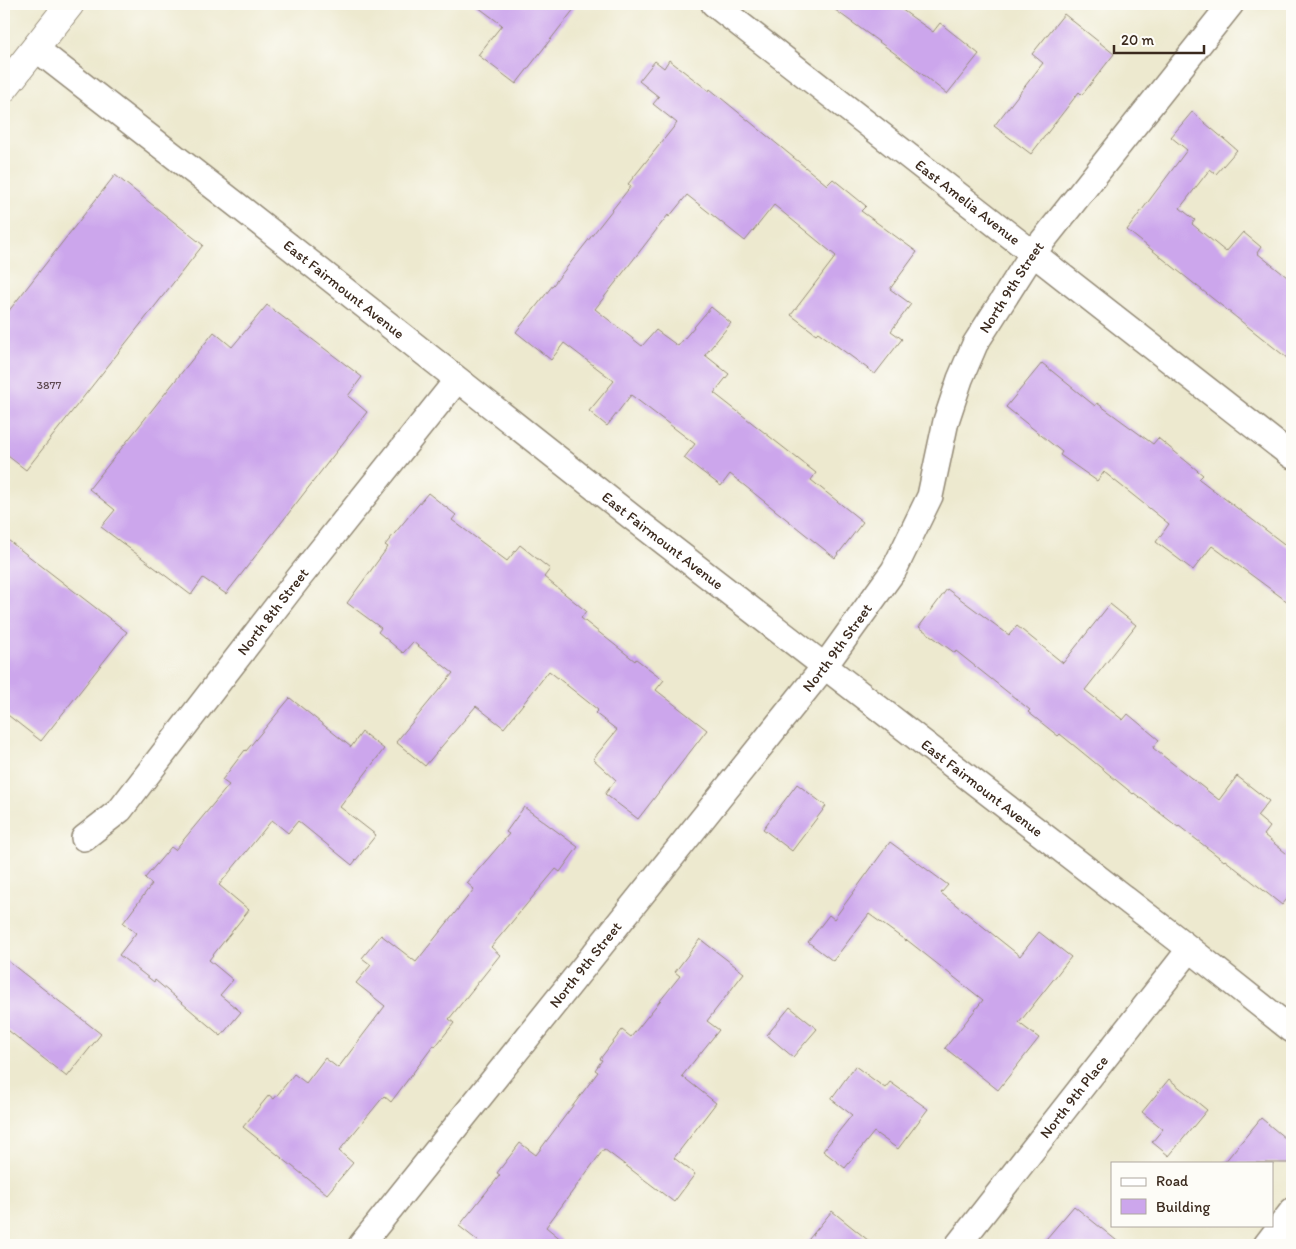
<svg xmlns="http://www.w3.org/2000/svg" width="1296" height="1249" font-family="Itim,sans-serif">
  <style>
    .building { fill: #cca6ec }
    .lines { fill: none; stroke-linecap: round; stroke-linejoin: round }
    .minor-casing { stroke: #948a76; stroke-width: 28 }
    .primary-casing { stroke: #948a76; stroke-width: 30 }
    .minor { stroke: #fff; stroke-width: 25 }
    .primary { stroke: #fff; stroke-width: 28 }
    .labels { text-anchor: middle; stroke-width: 4.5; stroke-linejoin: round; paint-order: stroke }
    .number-label { font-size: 12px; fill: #5f4952 }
    .street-label { font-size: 15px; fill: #3b2a1e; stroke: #fdfcf7 }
  </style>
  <rect width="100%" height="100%" fill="#fdfcf7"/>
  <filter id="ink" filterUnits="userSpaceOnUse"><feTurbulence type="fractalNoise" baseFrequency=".02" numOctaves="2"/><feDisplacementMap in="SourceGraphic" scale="10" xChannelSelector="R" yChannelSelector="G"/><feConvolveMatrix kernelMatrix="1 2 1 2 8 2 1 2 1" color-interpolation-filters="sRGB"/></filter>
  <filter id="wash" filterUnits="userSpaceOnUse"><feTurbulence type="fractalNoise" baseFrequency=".0096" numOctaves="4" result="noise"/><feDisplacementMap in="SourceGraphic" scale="20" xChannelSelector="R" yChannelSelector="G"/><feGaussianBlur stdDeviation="1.12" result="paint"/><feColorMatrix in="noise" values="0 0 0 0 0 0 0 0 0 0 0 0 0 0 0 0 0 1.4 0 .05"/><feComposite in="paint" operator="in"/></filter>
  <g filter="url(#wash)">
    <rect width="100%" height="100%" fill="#ede9cf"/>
    <g id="blocks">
      <!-- building -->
      <path class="building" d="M 474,4 L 578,4 L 516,84 L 478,55 L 502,25 Z
        M 827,4 L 894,4 L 933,32 L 940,23 L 979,54 L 947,94 L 908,63 Z
        M 1064,14 L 1114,54 L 1082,95 L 1079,92 L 1031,154 L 994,126 L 1043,63 L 1032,54 Z
        M 669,60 L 709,91 L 710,89 L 827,185 L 833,179 L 866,206 L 861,211 L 917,252 L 890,289 L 911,304 L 891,331 L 902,339 L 875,374 L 818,332 L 816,334 L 791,315 L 836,256 L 774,205 L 745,241 L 687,195 L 669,217 L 668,215 L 595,309 L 642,346 L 656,330 L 678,346 L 711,307 L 731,323 L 705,355 L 729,374 L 714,393 L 816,473 L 811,480 L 863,522 L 835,558 L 730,474 L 721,486 L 684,458 L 695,444 L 631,395 L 607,426 L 589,411 L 614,381 L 564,343 L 551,360 L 516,332 L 631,186 L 628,184 L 677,123 L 653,104 L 659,97 L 639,81 L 655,61 L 664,68 Z
        M 1192,112 L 1237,150 L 1216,174 L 1210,169 L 1180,208 L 1195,220 L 1192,224 L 1226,252 L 1243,232 L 1261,247 L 1257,253 L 1292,281 L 1292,362 L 1127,230 L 1187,150 L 1171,137 Z
        M 115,175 L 203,245 L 26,470 L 4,453 L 4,317 Z
        M 267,305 L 362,377 L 348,396 L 367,412 L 226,594 L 203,578 L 191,595 L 101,527 L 115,510 L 89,489 L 214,332 L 232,347 Z
        M 1042,363 L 1095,406 L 1097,403 L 1153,444 L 1158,438 L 1203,475 L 1199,479 L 1292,550 L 1292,605 L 1212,546 L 1193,570 L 1156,542 L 1169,524 L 1104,472 L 1097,481 L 1060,455 L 1062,452 L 1006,407 Z
        M 428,493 L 456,515 L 452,520 L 507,561 L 520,545 L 550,569 L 544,577 L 586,611 L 581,618 L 635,661 L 636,659 L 664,680 L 656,690 L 707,730 L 638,819 L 605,794 L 616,780 L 593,759 L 617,730 L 595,713 L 598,710 L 549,671 L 504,728 L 476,706 L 425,766 L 396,742 L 453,673 L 413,642 L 403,653 L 378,632 L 381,628 L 347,603 L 388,547 L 385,545 Z
        M 4,537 L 127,632 L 41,741 L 4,712 Z
        M 947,589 L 1009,635 L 1017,626 L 1063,663 L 1110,604 L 1136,625 L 1085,690 L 1123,720 L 1128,714 L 1159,740 L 1153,748 L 1219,800 L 1237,776 L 1269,801 L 1257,816 L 1270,827 L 1264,835 L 1292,858 L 1292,893 L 1282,905 L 1225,860 L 1224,861 L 1179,826 L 1178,827 L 1134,793 L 1133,794 L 1060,734 L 1058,736 L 1028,712 L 1030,710 L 956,651 L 955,653 L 919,627 Z
        M 290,698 L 351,747 L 362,732 L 384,749 L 340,807 L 376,835 L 352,865 L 298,821 L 288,833 L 272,820 L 219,885 L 249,910 L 209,960 L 233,980 L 220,995 L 241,1012 L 221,1036 L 155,980 L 154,982 L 119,955 L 136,933 L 123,923 L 152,884 L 145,878 L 171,847 L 175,850 L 229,785 L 222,780 L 245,750 L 246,751 Z
        M 797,784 L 826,806 L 792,851 L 763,829 Z
        M 524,807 L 578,847 L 560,872 L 556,869 L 491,947 L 500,955 L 449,1019 L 454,1023 L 435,1047 L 434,1045 L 391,1102 L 384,1096 L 339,1151 L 353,1163 L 327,1194 L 243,1127 L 269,1095 L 274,1099 L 294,1074 L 306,1083 L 325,1058 L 338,1068 L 385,1006 L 356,983 L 371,965 L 362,958 L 381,935 L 416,962 L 474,889 L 467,883 L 509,834 L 506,832 Z
        M 890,842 L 948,885 L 941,893 L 1020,956 L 1039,932 L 1071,957 L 1019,1023 L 1039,1038 L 998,1090 L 945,1048 L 983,1000 L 907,940 L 906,941 L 869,914 L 833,961 L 808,942 L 829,915 L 834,919 Z
        M 700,939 L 744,973 L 707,1021 L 719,1030 L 682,1076 L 716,1103 L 674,1158 L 695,1174 L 674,1202 L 604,1149 L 546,1227 L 568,1245 L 483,1245 L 459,1226 L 500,1175 L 497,1173 L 520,1143 L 536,1155 L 598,1072 L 595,1070 L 602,1060 L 600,1059 L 622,1030 L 631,1037 L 680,976 L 675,972 Z
        M 4,958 L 101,1034 L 67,1077 L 4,1027 Z
        M 790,1007 L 817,1029 L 793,1057 L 767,1035 Z
        M 855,1066 L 885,1088 L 890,1082 L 928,1109 L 898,1149 L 874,1132 L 845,1168 L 823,1151 L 852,1115 L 831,1099 Z
        M 1169,1079 L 1207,1110 L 1169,1156 L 1152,1142 L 1163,1129 L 1142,1112 Z
        M 1261,1118 L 1292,1144 L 1292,1163 L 1224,1163 Z
        M 1074,1206 L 1122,1245 L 1041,1245 Z
        M 832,1211 L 874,1245 L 804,1245 Z"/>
    </g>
  </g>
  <g filter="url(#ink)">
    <use href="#blocks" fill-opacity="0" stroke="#948a76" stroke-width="1"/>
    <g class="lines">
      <!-- minor casing -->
      <g class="minor-casing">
        <g id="minor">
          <path id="s1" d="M 714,4 L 1292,456"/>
          <path id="s2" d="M 35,48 L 246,212 L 633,518 L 1190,949 L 1292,1030"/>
          <path id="s3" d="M 84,838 L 120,810 L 298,579 L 457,380"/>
          <path id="s4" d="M 361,1245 L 824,667 L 894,570 L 930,496 L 946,421 L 960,379 L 975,344 L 1033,253 L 1231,4"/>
          <path id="s5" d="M 958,1245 L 1190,949"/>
          <path d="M 1266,1245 L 1292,1211"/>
        </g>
      </g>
      <!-- primary casing -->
      <g class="primary-casing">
        <path id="primary" d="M 4,88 L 70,4"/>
      </g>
      <!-- minor -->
      <use href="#minor" class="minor"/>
      <!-- primary -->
      <use href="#primary" class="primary"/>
    </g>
  </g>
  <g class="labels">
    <!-- number labels -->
    <g class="number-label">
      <text x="49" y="389">3877</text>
    </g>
    <!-- street labels -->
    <g class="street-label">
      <text dy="5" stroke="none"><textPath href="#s1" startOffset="322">East Amelia Avenue</textPath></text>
      <text dy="5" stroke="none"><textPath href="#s4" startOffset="1169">North 9th Street</textPath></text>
      <text dy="5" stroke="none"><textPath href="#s2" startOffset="392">East Fairmount Avenue</textPath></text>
      <text dy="5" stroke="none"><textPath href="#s2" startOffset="798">East Fairmount Avenue</textPath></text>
      <text dy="5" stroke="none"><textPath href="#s3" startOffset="296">North 8th Street</textPath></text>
      <text dy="5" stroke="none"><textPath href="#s4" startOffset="764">North 9th Street</textPath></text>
      <text dy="5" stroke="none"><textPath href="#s2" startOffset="1202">East Fairmount Avenue</textPath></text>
      <text dy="5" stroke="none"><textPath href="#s4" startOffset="359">North 9th Street</textPath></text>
      <text dy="5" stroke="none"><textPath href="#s5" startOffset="188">North 9th Place</textPath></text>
    </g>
  </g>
  <!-- margin -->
  <rect width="1296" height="1249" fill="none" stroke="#fdfcf7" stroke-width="20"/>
  <!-- legend -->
  <rect x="1111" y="1162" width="162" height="65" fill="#fdfcf7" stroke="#afa8a0"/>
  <rect x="1121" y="1178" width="25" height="8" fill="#ffffff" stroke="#afa8a0"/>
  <text x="1156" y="1186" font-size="15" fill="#3b2a1e">Road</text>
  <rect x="1121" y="1199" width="25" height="15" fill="#cca6ec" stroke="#afa8a0"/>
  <text x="1156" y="1212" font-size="15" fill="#3b2a1e">Building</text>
  <!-- scale -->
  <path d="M1114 45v8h90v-8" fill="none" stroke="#3b2a1e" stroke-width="2.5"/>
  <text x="1121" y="45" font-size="15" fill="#3b2a1e" stroke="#fdfcf7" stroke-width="4" paint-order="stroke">20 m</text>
</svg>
